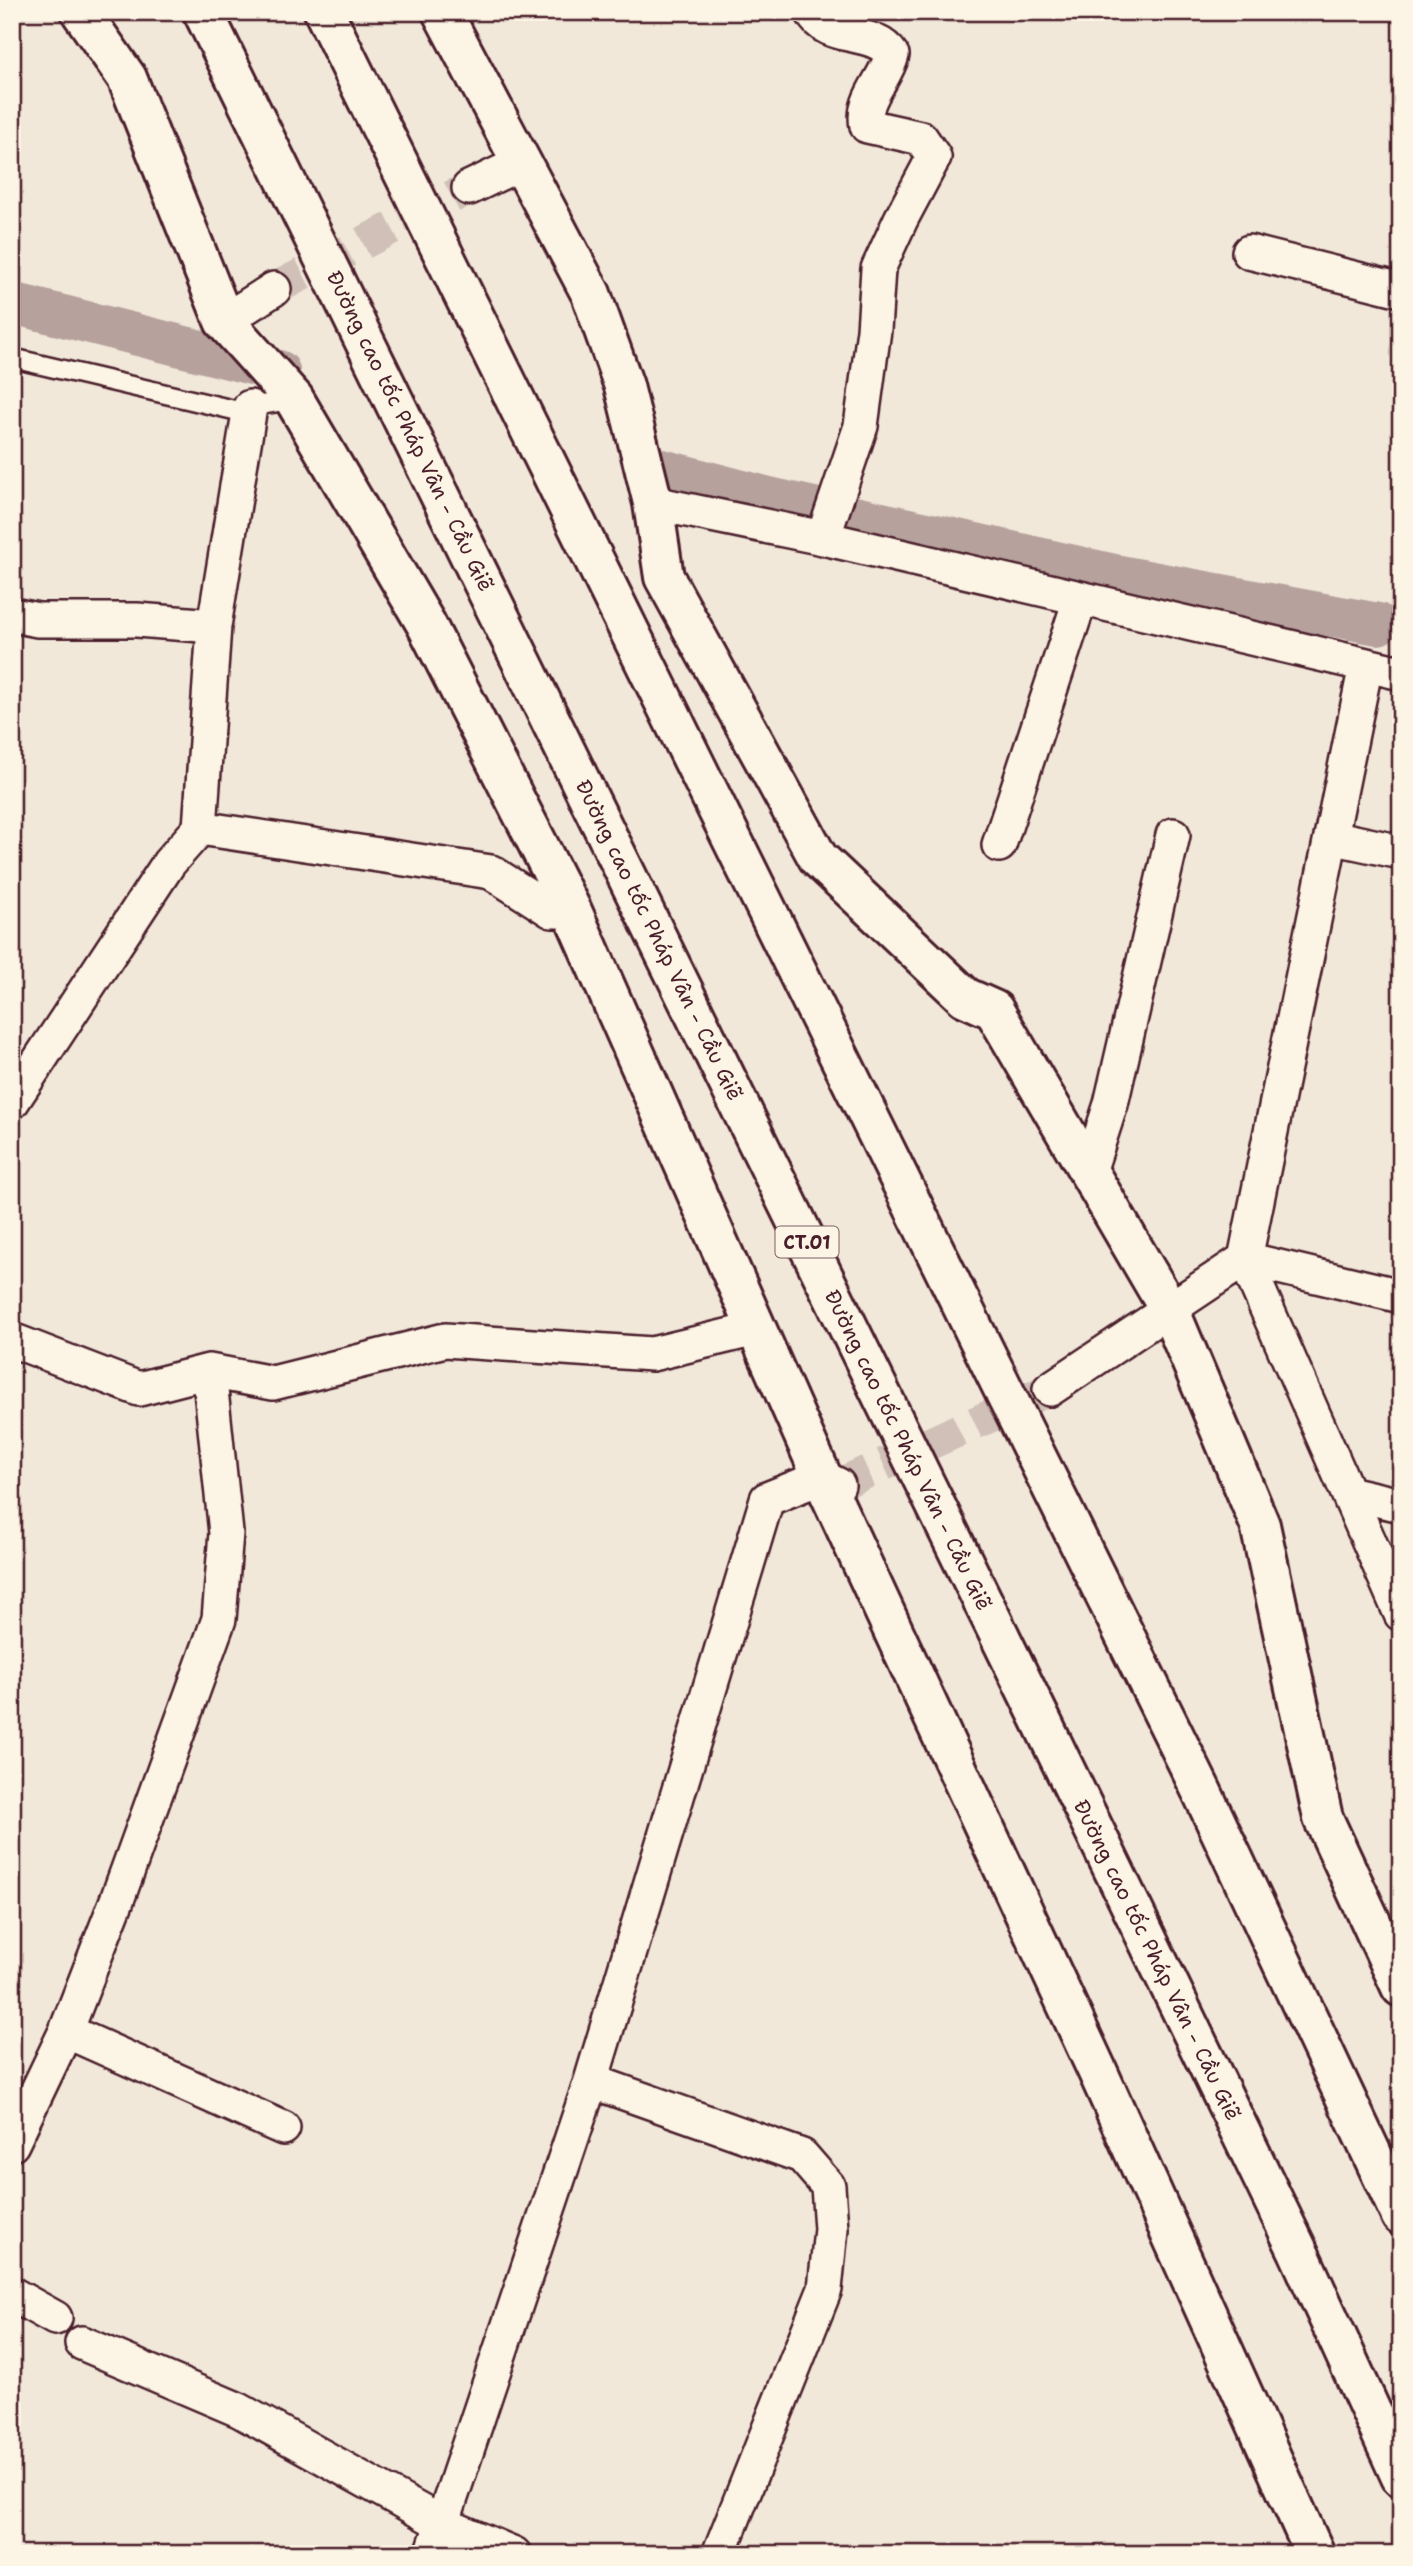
<svg xmlns="http://www.w3.org/2000/svg" width="1413" height="2566" font-family="'Shantell Sans',sans-serif">
  <style>
    .lines { fill: none; stroke-linecap: round; stroke-linejoin: round }
    .canal { stroke: #b6a19c; stroke-width: 42 }
    .street-tunnel { stroke: #d0c0b7; stroke-width: 33; stroke-dasharray: 33 17; stroke-linecap: butt }
    .lane-casing { stroke: #4a1f2b; stroke-width: 23 }
    .street-casing { stroke: #4a1f2b; stroke-width: 38 }
    .secondary-casing { stroke: #4a1f2b; stroke-width: 44 }
    .highway-casing { stroke: #4a1f2b; stroke-width: 44 }
    .lane { stroke: #fcf5e5; stroke-width: 18 }
    .street { stroke: #fcf5e5; stroke-width: 33 }
    .secondary { stroke: #fcf5e5; stroke-width: 38 }
    .highway { stroke: #fcf5e5; stroke-width: 38 }
    .labels { text-anchor: middle; stroke-width: 5; stroke-linejoin: round; paint-order: stroke }
    .shield { fill: #fcf5e5; stroke: #7f5f63; stroke-width: 2 }
    .shield-label { font-size: 19px; font-weight: bold; fill: #4a1f2b }
    .street-label { font-size: 21px; fill: #4a1f2b; stroke: #fcf5e5 }
  </style>
  <rect width="100%" height="100%" fill="#f1e8da"/>
  <filter id="ink" filterUnits="userSpaceOnUse"><feTurbulence type="fractalNoise" baseFrequency=".0143" numOctaves="2"/><feDisplacementMap in="SourceGraphic" scale="14" xChannelSelector="R" yChannelSelector="G"/><feConvolveMatrix kernelMatrix="1 2 1 2 8 2 1 2 1" color-interpolation-filters="sRGB"/></filter>
  <g filter="url(#ink)">
    <g class="lines">
      <!-- canal -->
      <path class="canal" d="M 12,303 L 279,371
        M 647,466 L 769,498 L 1119,576 L 1378,624"/>
      <!-- street-tunnel -->
      <path class="street-tunnel" d="M 274,289 L 469,188
        M 838,1485 L 1050,1389"/>
      <!-- lane casing -->
      <g class="lane-casing">
        <path id="lane" d="M 12,358 L 234,410 L 294,399"/>
      </g>
      <!-- street casing -->
      <g class="street-casing">
        <path id="street" d="M 812,12 C 827,43 874,27 892,55 C 885,81 861,99 867,126 L 921,138 L 934,157 L 901,219 L 878,269 L 874,330 L 861,426 L 823,538
          M 469,188 L 519,164
          M 1249,252 L 1401,290
          M 224,321 L 274,289
          M 653,503 L 823,538 L 1401,673
          M 12,615 L 38,620 L 137,620 L 214,626 L 250,407
          M 200,828 L 214,626
          M 1331,837 L 1401,852
          M 999,845 L 1080,600
          M 12,1102 L 169,863 L 200,828 L 491,872 L 552,911 L 572,911
          M 1089,1172 L 1111,1104 L 1173,835
          M 1401,1296 L 1245,1259 L 1401,1614
          M 12,1340 L 139,1389 L 209,1371 L 273,1383 L 445,1340 L 652,1354 L 756,1329
          M 1050,1389 L 1245,1259 L 1366,665
          M 1348,1493 L 1401,1505
          M 66,2031 L 283,2128
          M 591,2081 L 802,2156 L 828,2186 L 831,2229 L 825,2289 L 719,2554
          M 12,2144 L 66,2031 L 117,1900 L 219,1619 L 226,1533 L 209,1371
          M 12,2294 L 55,2318
          M 82,2343 L 239,2410 L 443,2524 L 514,2554
          M 432,2554 L 591,2081 L 767,1499 L 822,1477 L 838,1485"/>
      </g>
      <!-- secondary casing -->
      <g class="secondary-casing">
        <path id="secondary" d="M 81,12 L 127,78 L 224,321 L 294,399 L 426,624 L 572,911 L 822,1477 L 1097,2070 L 1315,2554
          M 442,12 L 591,294 L 624,386 L 653,503 L 664,577 L 818,858 L 965,997 L 994,1010 L 1170,1311 L 1260,1525 L 1323,1818 L 1401,1987"/>
      </g>
      <!-- highway casing -->
      <g class="highway-casing">
        <path id="highway" d="M 203,12 L 1039,1716 L 1298,2251 L 1401,2477
          M 324,12 L 1201,1790 L 1401,2216"/>
      </g>
      <!-- lane -->
      <use href="#lane" class="lane"/>
      <!-- street -->
      <use href="#street" class="street"/>
      <!-- secondary -->
      <use href="#secondary" class="secondary"/>
      <!-- highway -->
      <use href="#highway" class="highway"/>
    </g>
  </g>
  <g class="labels">
    <!-- shield labels -->
    <rect class="shield" x="775.5" y="1226.5" width="63" height="31" rx="5"/>
    <g class="shield-label">
      <text x="807" y="1249">CT.01</text>
    </g>
    <!-- street labels -->
    <g class="street-label">
      <text transform="translate(410 431) rotate(64)" y="7">Đường cao tốc Pháp Vân - Cầu Giẽ</text>
      <text transform="translate(659 940) rotate(64)" y="7">Đường cao tốc Pháp Vân - Cầu Giẽ</text>
      <text transform="translate(908 1450) rotate(64)" y="7">Đường cao tốc Pháp Vân - Cầu Giẽ</text>
      <text transform="translate(1157 1960) rotate(64)" y="7">Đường cao tốc Pháp Vân - Cầu Giẽ</text>
    </g>
  </g>
  <!-- margin -->
  <rect width="1413" height="2566" fill="none" stroke="#fcf5e5" stroke-width="42"/>
  <rect x="21" y="21" width="1371" height="2524" fill="none" stroke="#4a1f2b" stroke-width="2.5" filter="url(#ink)"/>
</svg>
